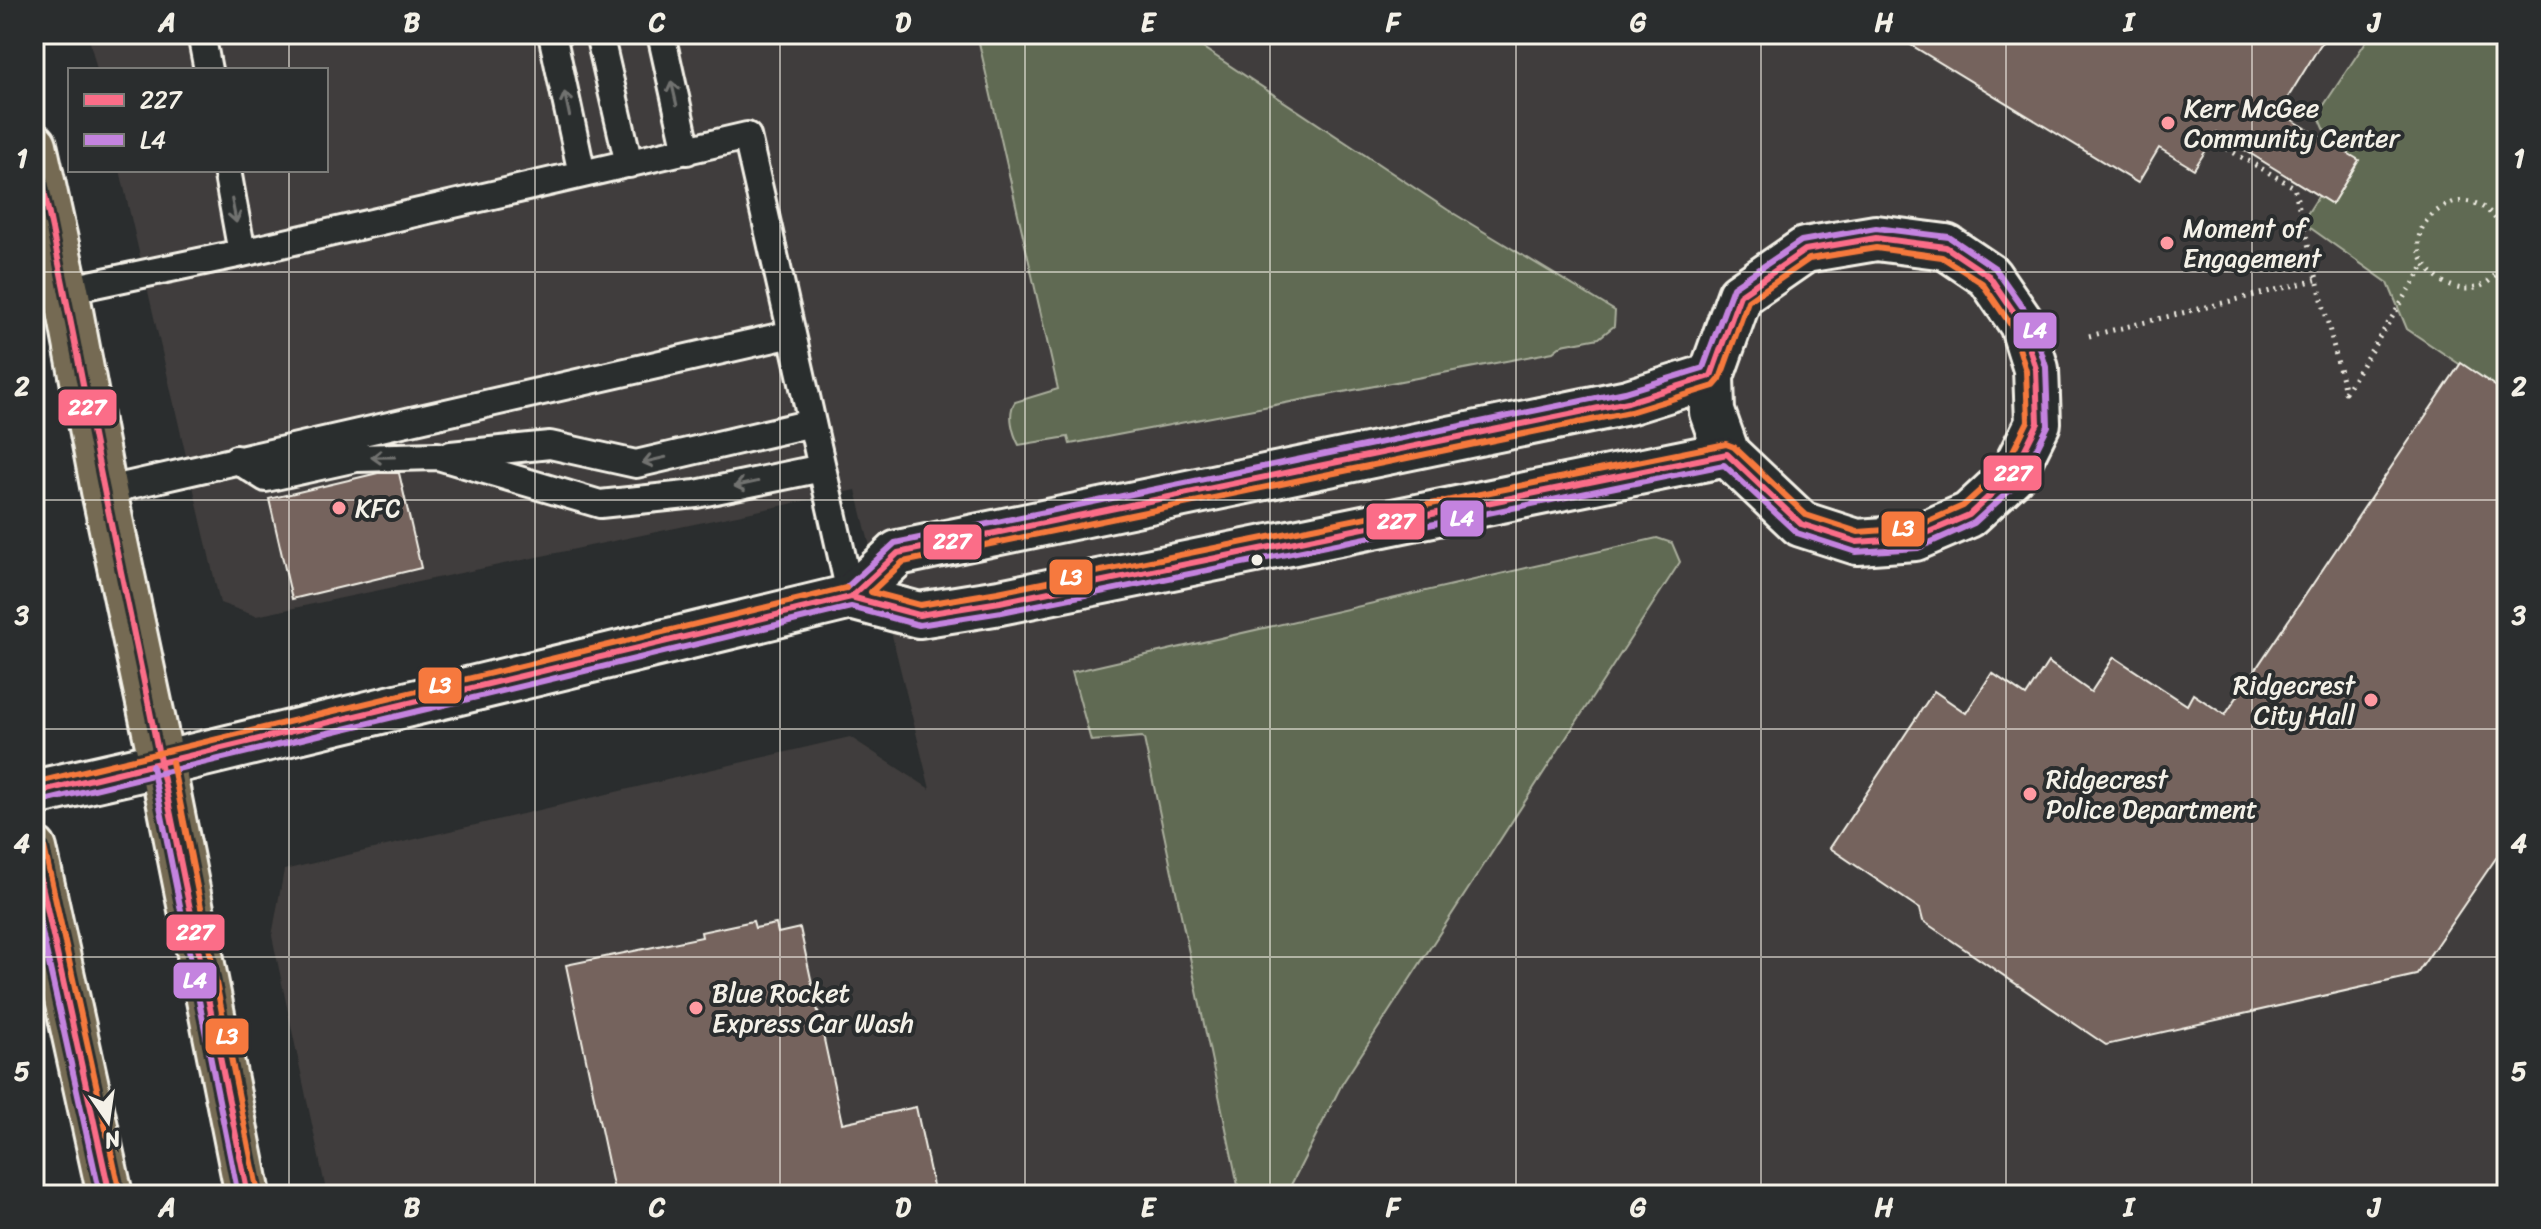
<svg xmlns="http://www.w3.org/2000/svg" width="2541" height="1229" font-family="Sriracha,sans-serif">
  <style>
    .built { fill: #403d3c }
    .green { fill: #606b52; stroke: #aaae9d; stroke-width: 2 }
    .building { fill: #74635d; stroke: #f4f1e8; stroke-width: 2 }
    .lines { fill: none; stroke-linecap: round; stroke-linejoin: round }
    .service-casing { stroke: #f4f1e8; stroke-width: 32 }
    .minor-casing { stroke: #f4f1e8; stroke-width: 50 }
    .tertiary-casing { stroke: #f4f1e8; stroke-width: 50 }
    .primary-casing { stroke: #f4f1e8; stroke-width: 50 }
    .path { stroke: #f4f1e8; stroke-width: 5; stroke-dasharray: 2 6; stroke-linecap: butt }
    .service { stroke: #2a2d2e; stroke-width: 26 }
    .minor { stroke: #2a2d2e; stroke-width: 44 }
    .tertiary { stroke: #2a2d2e; stroke-width: 44 }
    .primary { stroke: #746b52; stroke-width: 44 }
    .bus-1-casing { stroke: #2a2d2e; stroke-width: 12 }
    .bus-2-casing { stroke: #2a2d2e; stroke-width: 12 }
    .bus-3-casing { stroke: #2a2d2e; stroke-width: 12 }
    .bus-1 { stroke: #fb6d88; stroke-width: 6 }
    .bus-2 { stroke: #c483df; stroke-width: 6 }
    .bus-3 { stroke: #f6793e; stroke-width: 6 }
    .oneway { stroke: #71726f }
    .grid { fill: none; stroke: #f4f1e8; stroke-width: 2; stroke-opacity: 0.55 }
    .poi-dot { fill: #ff9aa2; stroke: #2a2d2e; stroke-width: 3 }
    .bus-dot { fill: #f4f1e8; stroke: #2a2d2e; stroke-width: 3 }
    .labels { text-anchor: middle; stroke-width: 8; stroke-linejoin: round; paint-order: stroke }
    .poi-label { font-size: 26px; fill: #f4f1e8; stroke: #2a2d2e; text-anchor: start }
    .line-badge { stroke: #2a2d2e; stroke-width: 3 }
    .badge-label { font-size: 22px; text-anchor: middle; font-weight: bold; fill: #fff }
    .neatline { fill: none; stroke: #f4f1e8; stroke-width: 3 }
    .grid-label { font-size: 26px; text-anchor: middle; font-weight: bold; fill: #f4f1e8 }
  </style>
  <rect width="100%" height="100%" fill="#2a2d2e"/>
  <filter id="ink" filterUnits="userSpaceOnUse"><feTurbulence type="fractalNoise" baseFrequency=".0125" numOctaves="2"/><feDisplacementMap in="SourceGraphic" scale="16" xChannelSelector="R" yChannelSelector="G"/><feConvolveMatrix kernelMatrix="1 2 1 2 8 2 1 2 1" color-interpolation-filters="sRGB"/></filter>
  <g filter="url(#ink)">
    <!-- built -->
    <path class="built" d="M 88,34 L 2507,34 L 2507,1195 L 327,1195 L 272,936 L 284,870 L 850,737 L 930,789 L 856,490 L 256,616 L 220,603 L 120,170 L 326,170 L 326,70 L 97,70 Z"/>
    <!-- green -->
    <path class="green" d="M 977,34 L 1182,34 L 1448,210 L 1615,311 L 1614,326 L 1599,338 L 1562,345 L 1553,352 L 1070,444 L 1068,437 L 1019,445 C 1013,434 1007,413 1015,402 L 1058,389 Z
      M 2371,34 L 2507,34 L 2507,396 L 2407,329 L 2388,283 L 2302,222 L 2339,164 L 2318,114 Z
      M 1657,538 L 1672,543 L 1680,562 L 1342,1084 L 1291,1185 L 1298,1195 L 1240,1195 L 1144,739 L 1142,737 L 1091,741 L 1072,672 Z"/>
    <!-- building -->
    <path class="building" d="M 1893,34 L 2327,34 L 2279,112 L 2359,160 L 2332,204 L 2217,133 L 2194,169 L 2159,148 L 2138,183 Z
      M 2461,363 L 2507,394 L 2507,842 L 2416,975 L 2106,1045 L 1923,921 L 1920,909 L 1830,848 L 1934,691 L 1966,713 L 1992,673 L 2026,696 L 2048,662 L 2091,692 L 2114,657 L 2187,705 L 2193,694 L 2225,715 Z
      M 378,473 L 399,473 L 421,568 L 292,599 L 269,499 Z
      M 753,921 L 755,928 L 776,924 L 778,933 L 800,928 L 842,1123 L 916,1107 L 935,1195 L 615,1195 L 566,965 L 702,937 L 701,932 Z"/>
    <g class="lines">
      <!-- service casing -->
      <g class="service-casing">
        <path id="service" d="M 201,34 L 208,70
          M 552,34 L 582,174
          M 599,34 L 629,164
          M 661,34 L 687,151
          M 227,170 L 242,253
          M 66,290 L 242,253 L 747,136 L 792,334
          M 451,455 L 550,445 L 636,464 L 812,423
          M 236,459 L 266,478 L 356,458 L 438,456 L 600,504 L 696,494 L 822,468
          M 104,491 L 792,334 L 851,597"/>
      </g>
      <!-- minor casing -->
      <g class="minor-casing">
        <path id="minor" d="M 1876,238 L 1946,247 L 1989,276 L 2022,324 L 2036,369 L 2038,423 L 2012,475 L 1969,515 L 1915,538 L 1857,542 L 1801,524 L 1727,454 L 1712,412 L 1711,376 L 1740,295 L 1805,250 Z
          M 851,597 L 898,553 L 1628,402 L 1711,376
          M 162,764 L 851,597 L 919,615 L 1000,602 L 1727,454"/>
      </g>
      <!-- tertiary casing -->
      <g class="tertiary-casing">
        <path id="tertiary" d="M 34,793 L 162,764"/>
      </g>
      <!-- primary casing -->
      <g class="primary-casing">
        <path id="primary" d="M 34,145 L 66,290 L 104,491 L 162,764 L 248,1195
          M 34,849 L 110,1195"/>
      </g>
      <!-- path -->
      <path class="path" d="M 2220,145 L 2294,187 L 2345,392 L 2425,265
        M 2507,248 C 2504,217 2475,189 2443,207 C 2370,250 2482,341 2507,250
        M 2089,336 L 2316,280"/>
      <!-- service -->
      <use href="#service" class="service"/>
      <!-- minor -->
      <use href="#minor" class="minor"/>
      <!-- tertiary -->
      <use href="#tertiary" class="tertiary"/>
      <!-- primary -->
      <use href="#primary" class="primary"/>
      <!-- bus-1 casing -->
      <g class="bus-1-casing">
        <path id="bus-1" d="M 34,145 C 60,261 81,378 105,495 C 154,728 201,961 248,1195
          M 1876,238 L 1946,247 L 1989,276 L 2022,324 L 2036,369 L 2038,423 L 2012,475 L 1969,515 L 1915,538 L 1857,542 L 1801,524 L 1727,454 L 1000,602 L 919,615 L 851,597 L 898,553 L 1628,402 L 1711,376 L 1740,295 L 1805,250 Z
          M 34,793 L 851,597
          M 34,849 L 110,1195"/>
      </g>
      <!-- bus-2 casing -->
      <g class="bus-2-casing">
        <path id="bus-2" d="M 152,766 L 238,1195
          M 36,803 L 851,607 L 919,625 L 1002,612 L 1724,465 L 1797,533 L 1856,552 L 1918,548 L 1974,523 L 2020,481 L 2048,426 L 2046,367 L 2031,319 L 1995,268 L 1949,237 L 1876,228 L 1801,241 L 1733,287 L 1703,368 L 1625,392 L 895,543 L 846,588
          M 34,896 L 100,1195"/>
      </g>
      <!-- bus-3 casing -->
      <g class="bus-3-casing">
        <path id="bus-3" d="M 1876,248 L 1942,257 L 1982,283 L 2013,328 L 2026,371 L 2028,421 L 2004,469 L 1963,506 L 1913,528 L 1858,532 L 1806,515 L 1734,447 L 1726,444 L 998,592 L 920,605 L 871,592 L 903,562 L 1630,412 L 1714,386 L 1720,379 L 1748,301 L 1809,259 Z
          M 172,762 L 258,1193
          M 34,783 L 846,588
          M 44,847 L 120,1193"/>
      </g>
      <!-- bus-1 -->
      <use href="#bus-1" class="bus-1"/>
      <!-- bus-2 -->
      <use href="#bus-2" class="bus-2"/>
      <!-- bus-3 -->
      <use href="#bus-3" class="bus-3"/>
    </g>
    <!-- one-way arrows -->
    <defs><path id="oneway-shaft" d="M-6 0H5M1.5-3L5.5 0L1.5 3" fill="none" stroke-width="1.6" stroke-linecap="round" stroke-linejoin="round" transform="scale(2)"/></defs>
    <g class="oneway">
      <use href="#oneway-shaft" transform="translate(674 93) rotate(-103)"/>
      <use href="#oneway-shaft" transform="translate(567 104) rotate(-102)"/>
      <use href="#oneway-shaft" transform="translate(234 211) rotate(79)"/>
      <use href="#oneway-shaft" transform="translate(383 457) rotate(179)"/>
      <use href="#oneway-shaft" transform="translate(654 460) rotate(167)"/>
      <use href="#oneway-shaft" transform="translate(746 484) rotate(168)"/>
    </g>
  </g>
  <!-- grid -->
  <path class="grid" d="M 289,34 L 289,70M 535,34 L 535,1195M 780,34 L 780,1195M 1025,34 L 1025,1195M 1270,34 L 1270,1195M 1516,34 L 1516,1195M 1761,34 L 1761,1195M 2006,34 L 2006,1195M 2252,34 L 2252,1195M 289,170 L 289,1195M 34,272 L 2507,272M 34,500 L 2507,500M 34,729 L 2507,729M 34,957 L 2507,957"/>
  <!-- markers -->
  <g class="poi-dot">
    <circle cx="2168" cy="123" r="8"/>
    <circle cx="2167" cy="243" r="8"/>
    <circle cx="339" cy="508" r="8"/>
    <circle cx="2371" cy="700" r="8"/>
    <circle cx="2030" cy="794" r="8"/>
    <circle cx="696" cy="1008" r="8"/>
  </g>
  <circle class="bus-dot" cx="1257" cy="560" r="7"/>
  <g class="labels">
    <!-- poi labels -->
    <g class="poi-label">
      <text x="2184" y="117">Kerr McGee<tspan x="2184" dy="30">Community Center</tspan></text>
      <text x="2183" y="237">Moment of<tspan x="2183" dy="30">Engagement</tspan></text>
      <text x="355" y="517">KFC</text>
      <text x="2355" y="694" text-anchor="end">Ridgecrest<tspan x="2355" dy="30">City Hall</tspan></text>
      <text x="2046" y="788">Ridgecrest<tspan x="2046" dy="30">Police Department</tspan></text>
      <text x="712" y="1002">Blue Rocket<tspan x="712" dy="30">Express Car Wash</tspan></text>
    </g>
  </g>
  <g class="line-badge">
    <rect x="2012" y="311" width="46" height="39" rx="8" fill="#c483df"/>
    <rect x="57" y="388" width="61" height="39" rx="8" fill="#fb6d88"/>
    <rect x="1982" y="454" width="61" height="38" rx="8" fill="#fb6d88"/>
    <rect x="1439" y="499" width="46" height="39" rx="8" fill="#c483df"/>
    <rect x="1365" y="502" width="61" height="39" rx="8" fill="#fb6d88"/>
    <rect x="1880" y="510" width="46" height="38" rx="8" fill="#f6793e"/>
    <rect x="922" y="523" width="61" height="38" rx="8" fill="#fb6d88"/>
    <rect x="1048" y="558" width="46" height="38" rx="8" fill="#f6793e"/>
    <rect x="417" y="666" width="46" height="39" rx="8" fill="#f6793e"/>
    <rect x="165" y="913" width="61" height="39" rx="8" fill="#fb6d88"/>
    <rect x="172" y="961" width="46" height="39" rx="8" fill="#c483df"/>
    <rect x="204" y="1017" width="46" height="39" rx="8" fill="#f6793e"/>
  </g>
  <g class="badge-label">
    <text x="2035" y="338">L4</text>
    <text x="87" y="415">227</text>
    <text x="2013" y="481">227</text>
    <text x="1462" y="526">L4</text>
    <text x="1396" y="529">227</text>
    <text x="1903" y="536">L3</text>
    <text x="952" y="549">227</text>
    <text x="1071" y="585">L3</text>
    <text x="440" y="693">L3</text>
    <text x="195" y="940">227</text>
    <text x="195" y="988">L4</text>
    <text x="227" y="1044">L3</text>
  </g>
  <!-- margin -->
  <rect width="2541" height="1229" fill="none" stroke="#2a2d2e" stroke-width="88"/>
  <!-- legend -->
  <rect x="68" y="68" width="260" height="104" fill="#2a2d2e" stroke="#7b7b78" stroke-width="2"/>
  <rect x="84" y="94" width="40" height="12" fill="#fb6d88" stroke="#7b7b78" stroke-width="2"/>
  <text x="140" y="108" font-size="24" fill="#f4f1e8">227</text>
  <rect x="84" y="134" width="40" height="12" fill="#c483df" stroke="#7b7b78" stroke-width="2"/>
  <text x="140" y="148" font-size="24" fill="#f4f1e8">L4</text>
  <!-- north arrow -->
  <g transform="translate(108 1121) rotate(167)" stroke="#2a2d2e" stroke-width="6" paint-order="stroke">
  <path d="M0-6L14 30L0 20L-14 30Z" fill="#f4f1e8"/>
  <text y="-12" font-size="22" font-weight="bold" text-anchor="middle" fill="#f4f1e8">N</text>
  </g>
  <rect x="44" y="44" width="2453" height="1141" class="neatline"/>
  <g class="grid-label">
    <text x="167" y="31">A</text>
    <text x="412" y="31">B</text>
    <text x="657" y="31">C</text>
    <text x="903" y="31">D</text>
    <text x="1148" y="31">E</text>
    <text x="1393" y="31">F</text>
    <text x="1638" y="31">G</text>
    <text x="1884" y="31">H</text>
    <text x="2129" y="31">I</text>
    <text x="2374" y="31">J</text>
    <text x="22" y="167">1</text>
    <text x="2519" y="167">1</text>
    <text x="22" y="395">2</text>
    <text x="2519" y="395">2</text>
    <text x="22" y="624">3</text>
    <text x="2519" y="624">3</text>
    <text x="22" y="852">4</text>
    <text x="2519" y="852">4</text>
    <text x="22" y="1080">5</text>
    <text x="2519" y="1080">5</text>
    <text x="167" y="1216">A</text>
    <text x="412" y="1216">B</text>
    <text x="657" y="1216">C</text>
    <text x="903" y="1216">D</text>
    <text x="1148" y="1216">E</text>
    <text x="1393" y="1216">F</text>
    <text x="1638" y="1216">G</text>
    <text x="1884" y="1216">H</text>
    <text x="2129" y="1216">I</text>
    <text x="2374" y="1216">J</text>
  </g>
</svg>
